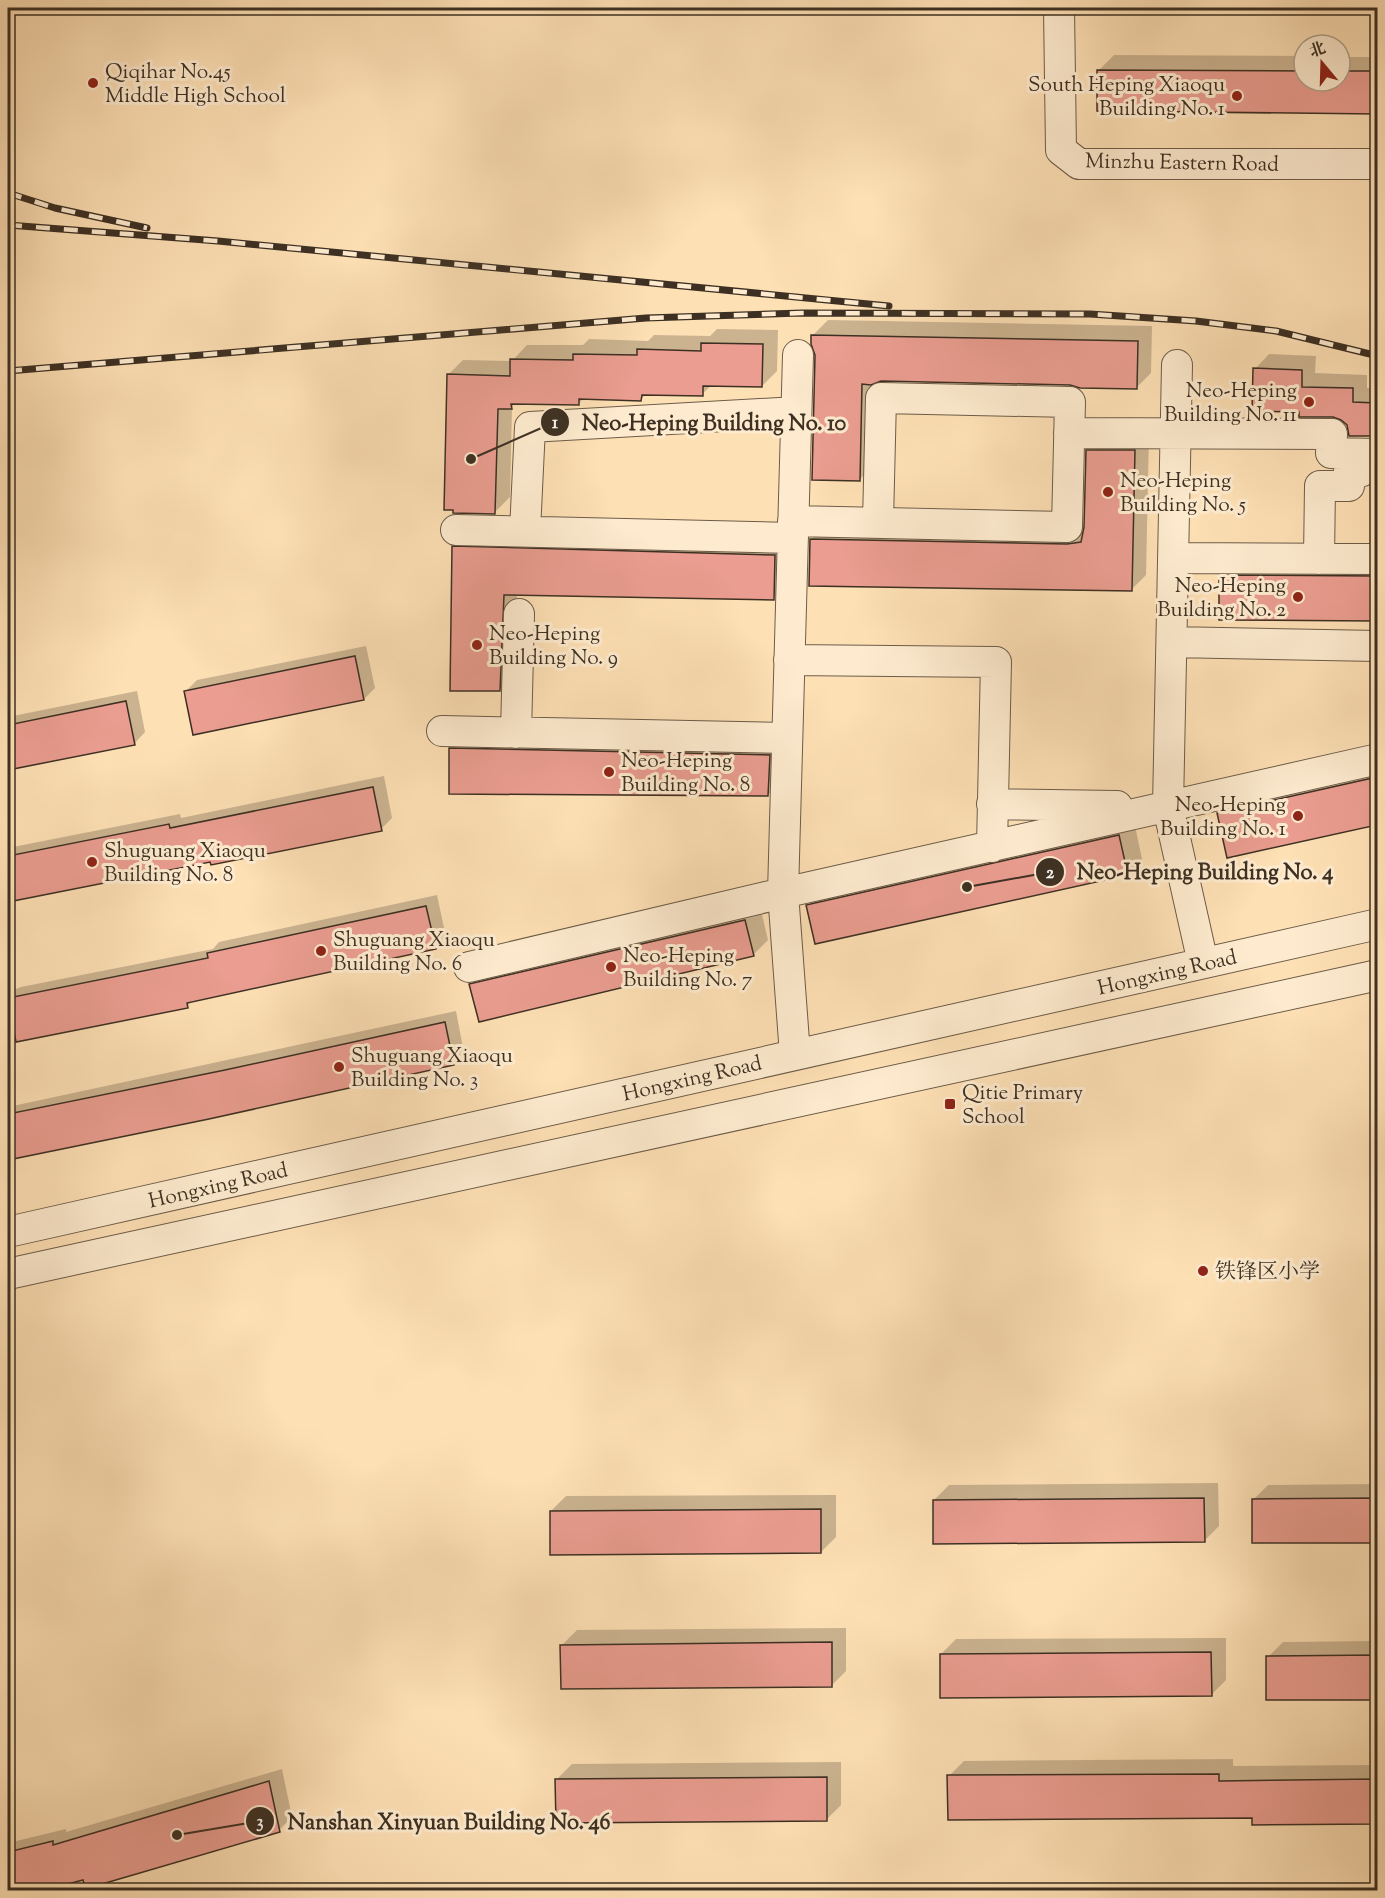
<svg xmlns="http://www.w3.org/2000/svg" width="1385" height="1898" font-family="'Sorts Mill Goudy','Noto Serif SC',serif">
  <style>
    .shadow { fill: #0003 }
    .building { fill: #ea9d90; stroke: #3d3023; stroke-width: 1.5 }
    .lines { fill: none; stroke-linecap: round; stroke-linejoin: round }
    .minor-casing { stroke: #6d5c48; stroke-width: 32 }
    .minor { stroke: #feebcf; stroke-width: 30 }
    .rail-casing { stroke: #3d3023; stroke-width: 7 }
    .rail { stroke: #feebcf; stroke-width: 4.5; stroke-dasharray: 14; stroke-linecap: butt }
    .poi-dot { fill: #8f2418; stroke: #feebcf; stroke-width: 2 }
    .labels { text-anchor: middle; stroke-width: 6; stroke-linejoin: round; paint-order: stroke }
    .poi-label { font-size: 21px; fill: #3d3023; stroke: #feebcf; text-anchor: start }
    .street-label { font-size: 21px; fill: #3d3023; stroke: #feebcf }
    .leader { fill: none; stroke: #3d3023; stroke-width: 2 }
    .callout-dot { fill: #3d3023; stroke: #feebcf; stroke-width: 2 }
    .mark-label { font-size: 18px; text-anchor: middle; font-weight: bold; fill: #fff }
    .callout-label { font-size: 22px; text-anchor: middle; font-weight: bold; fill: #3d3023; stroke: #feebcf; stroke-width: 6; stroke-linejoin: round; paint-order: stroke }
  </style>
  <rect width="100%" height="100%" fill="#fee0b5"/>
  <filter id="stains"><feTurbulence type="fractalNoise" baseFrequency=".00333" numOctaves="4"/><feColorMatrix values="0 0 0 0 .2 0 0 0 0 .09 0 0 0 0 .02 0 0 0 .5 -.17"/></filter>
  <radialGradient id="worn" r=".72"><stop offset=".6" stop-color="#630" stop-opacity="0"/><stop offset="1" stop-color="#630" stop-opacity=".3"/></radialGradient>
  <!-- shadow -->
  <path class="shadow" d="M 1114,55 L 1304,56 L 1304,81 L 1340,81 L 1340,57 L 1378,57 L 1378,112 L 1098,110 L 1099,70 Z
    M 828,320 L 1152,326 L 1151,373 L 1136,388 L 1071,383 L 876,381 L 875,464 L 860,479 L 817,355 L 813,335 Z
    M 717,329 L 778,330 L 777,371 L 762,386 L 712,385 L 702,394 L 647,393 L 641,399 L 584,398 L 578,404 L 516,402 L 512,407 L 510,497 L 495,512 L 448,375 L 463,360 L 512,361 L 527,345 L 583,345 L 589,339 L 648,341 L 654,335 L 710,336 Z
    M 1269,354 L 1316,356 L 1315,373 L 1367,375 L 1367,388 L 1378,388 L 1378,435 L 1350,434 L 1348,425 L 1342,418 L 1300,411 L 1255,369 Z
    M 1103,436 L 1149,436 L 1146,575 L 1131,590 L 812,539 L 827,524 L 1085,529 L 1088,451 Z
    M 469,532 L 789,540 L 788,583 L 773,598 L 517,594 L 514,675 L 499,690 L 454,547 Z
    M 1378,561 L 1378,620 L 1221,618 L 1221,576 L 1235,562 Z
    M 366,646 L 375,688 L 364,699 L 186,691 L 197,680 Z
    M 137,691 L 145,732 L 134,744 L 8,769 L 8,717 Z
    M 466,734 L 784,741 L 783,780 L 768,795 L 451,749 Z
    M 1378,766 L 1378,824 L 1228,856 L 1219,813 L 1233,799 Z
    M 384,776 L 392,818 L 381,829 L 8,901 L 8,848 L 180,814 L 181,818 Z
    M 1134,821 L 1142,859 L 1127,874 L 808,906 L 823,891 Z
    M 437,895 L 446,937 L 435,948 L 193,1000 L 187,1006 L 8,1042 L 8,992 L 21,987 L 213,949 L 219,942 Z
    M 760,906 L 768,940 L 753,955 L 471,984 L 486,969 Z
    M 456,1011 L 464,1053 L 453,1064 L 8,1160 L 8,1107 Z
    M 1218,1483 L 1219,1526 L 1204,1541 L 934,1500 L 949,1485 Z
    M 1378,1484 L 1378,1541 L 1253,1542 L 1253,1500 L 1268,1485 Z
    M 836,1495 L 836,1537 L 821,1552 L 551,1511 L 566,1496 Z
    M 846,1628 L 846,1671 L 831,1686 L 562,1645 L 577,1630 Z
    M 1226,1638 L 1226,1680 L 1211,1695 L 941,1654 L 956,1639 Z
    M 1378,1641 L 1378,1698 L 1268,1699 L 1268,1657 L 1283,1642 Z
    M 1233,1759 L 1233,1766 L 1378,1765 L 1378,1822 L 1253,1823 L 1253,1816 L 949,1776 L 964,1761 Z
    M 841,1762 L 841,1805 L 826,1820 L 557,1779 L 572,1764 Z
    M 282,1769 L 292,1817 L 279,1830 L 39,1890 L 8,1890 L 8,1843 L 66,1829 L 66,1832 Z"/>
  <!-- building -->
  <path class="building" d="M 1097,70 L 1304,71 L 1304,81 L 1340,81 L 1340,71 L 1377,71 L 1377,114 L 1097,111 Z
    M 811,335 L 1138,341 L 1137,389 L 1080,388 L 1070,385 L 881,381 L 871,385 L 862,384 L 860,481 L 812,480 L 815,355 L 811,344 Z
    M 701,343 L 763,344 L 762,387 L 703,386 L 703,396 L 642,395 L 641,401 L 579,399 L 579,405 L 511,404 L 512,409 L 498,409 L 495,514 L 453,513 L 453,510 L 444,510 L 447,374 L 510,376 L 510,359 L 573,360 L 573,354 L 637,355 L 637,349 L 701,351 Z
    M 1253,368 L 1302,370 L 1302,387 L 1353,388 L 1353,402 L 1377,403 L 1377,436 L 1349,436 L 1347,425 L 1341,420 L 1333,417 L 1299,417 L 1299,412 L 1252,411 Z
    M 1086,450 L 1135,450 L 1132,591 L 809,586 L 810,539 L 1067,544 L 1081,542 L 1084,527 Z
    M 452,546 L 775,555 L 774,600 L 504,595 L 500,691 L 450,691 Z
    M 1219,575 L 1377,576 L 1377,621 L 1219,620 Z
    M 355,656 L 364,700 L 193,735 L 184,691 Z
    M 126,701 L 135,745 L 8,770 L 8,725 Z
    M 449,748 L 770,755 L 768,796 L 449,794 Z
    M 1377,777 L 1377,825 L 1227,858 L 1217,813 Z
    M 373,787 L 382,831 L 211,865 L 210,862 L 8,902 L 8,856 L 169,824 L 170,828 Z
    M 1119,835 L 1128,875 L 815,944 L 806,905 Z
    M 426,906 L 436,949 L 187,1003 L 188,1008 L 16,1042 L 8,998 L 208,958 L 207,953 Z
    M 745,920 L 754,956 L 479,1022 L 469,984 Z
    M 445,1022 L 454,1065 L 209,1119 L 8,1160 L 8,1114 L 225,1070 Z
    M 1204,1498 L 1205,1542 L 933,1544 L 933,1500 Z
    M 1377,1498 L 1377,1543 L 1252,1543 L 1252,1499 Z
    M 821,1509 L 821,1553 L 550,1555 L 550,1511 Z
    M 832,1642 L 832,1687 L 561,1689 L 560,1645 Z
    M 1211,1652 L 1212,1696 L 940,1698 L 940,1654 Z
    M 1377,1655 L 1377,1700 L 1266,1700 L 1266,1656 Z
    M 1219,1774 L 1219,1781 L 1377,1779 L 1377,1824 L 1252,1825 L 1252,1818 L 948,1820 L 947,1775 Z
    M 827,1777 L 827,1821 L 556,1823 L 555,1779 Z
    M 269,1781 L 280,1832 L 85,1889 L 83,1880 L 45,1890 L 8,1890 L 8,1852 L 53,1841 L 53,1845 Z"/>
  <g class="lines">
    <!-- minor casing -->
    <g class="minor-casing">
      <path id="minor" d="M 1059,8 L 1061,150 L 1079,164 L 1378,164
        M 1177,365 L 1168,807 L 1203,963
        M 1069,433 L 1332,434 L 1331,453 L 1378,454
        M 793,521 L 1067,527 L 1070,402 L 881,398 L 878,522
        M 456,530 L 793,538
        M 525,531 L 530,427 L 796,412
        M 1173,558 L 1378,559
        M 1319,559 L 1320,486 L 1349,486 L 1349,470 L 1362,471 L 1362,454
        M 1172,642 L 1378,646
        M 789,660 L 996,662 L 992,847
        M 442,731 L 787,738
        M 516,733 L 519,614
        M 992,804 L 1117,806
        M 469,967 L 783,893 L 1378,759
        M 795,1055 L 783,893 L 798,355
        M 8,1232 L 1378,924
        M 8,1274 L 1378,975"/>
    </g>
    <!-- minor -->
    <use href="#minor" class="minor"/>
    <!-- rail casing -->
    <g class="rail-casing">
      <path id="rail" d="M 8,193 L 55,208 L 147,228
        M 8,225 L 218,241 L 889,306
        M 8,371 L 646,318 L 802,313 L 1090,314 L 1196,321 L 1276,331 L 1378,356"/>
    </g>
    <!-- rail -->
    <use href="#rail" class="rail"/>
  </g>
  <!-- markers -->
  <g class="poi-dot">
    <circle cx="93" cy="83" r="6"/>
    <circle cx="1237" cy="96" r="6"/>
    <circle cx="1309" cy="402" r="6"/>
    <circle cx="1108" cy="492" r="6"/>
    <circle cx="1298" cy="597" r="6"/>
    <circle cx="477" cy="645" r="6"/>
    <circle cx="609" cy="772" r="6"/>
    <circle cx="1298" cy="816" r="6"/>
    <circle cx="92" cy="862" r="6"/>
    <circle cx="321" cy="951" r="6"/>
    <circle cx="611" cy="967" r="6"/>
    <circle cx="339" cy="1067" r="6"/>
    <rect x="944" y="1098" width="12" height="12" rx="3"/>
    <circle cx="1203" cy="1271" r="6"/>
  </g>
  <g class="labels">
    <!-- poi labels -->
    <g class="poi-label">
      <text x="105" y="78">Qiqihar No.45<tspan x="105" dy="24">Middle High School</tspan></text>
      <text x="1225" y="91" text-anchor="end">South Heping Xiaoqu<tspan x="1225" dy="24">Building No. 1</tspan></text>
      <text x="1297" y="397" text-anchor="end">Neo-Heping<tspan x="1297" dy="24">Building No. 11</tspan></text>
      <text x="1120" y="487">Neo-Heping<tspan x="1120" dy="24">Building No. 5</tspan></text>
      <text x="1286" y="592" text-anchor="end">Neo-Heping<tspan x="1286" dy="24">Building No. 2</tspan></text>
      <text x="489" y="640">Neo-Heping<tspan x="489" dy="24">Building No. 9</tspan></text>
      <text x="621" y="767">Neo-Heping<tspan x="621" dy="24">Building No. 8</tspan></text>
      <text x="1286" y="811" text-anchor="end">Neo-Heping<tspan x="1286" dy="24">Building No. 1</tspan></text>
      <text x="104" y="857">Shuguang Xiaoqu<tspan x="104" dy="24">Building No. 8</tspan></text>
      <text x="333" y="946">Shuguang Xiaoqu<tspan x="333" dy="24">Building No. 6</tspan></text>
      <text x="623" y="962">Neo-Heping<tspan x="623" dy="24">Building No. 7</tspan></text>
      <text x="351" y="1062">Shuguang Xiaoqu<tspan x="351" dy="24">Building No. 3</tspan></text>
      <text x="962" y="1099">Qitie Primary<tspan x="962" dy="24">School</tspan></text>
      <text x="1215" y="1278">铁锋区小学</text>
    </g>
    <!-- street labels -->
    <g class="street-label">
      <text transform="translate(1182 162) rotate(1)" y="7">Minzhu Eastern Road</text>
      <text transform="translate(1167 972) rotate(-13)" y="7">Hongxing Road</text>
      <text transform="translate(692 1078) rotate(-13)" y="7">Hongxing Road</text>
      <text transform="translate(218 1185) rotate(-13)" y="7">Hongxing Road</text>
    </g>
  </g>
  <!-- callouts -->
  <path class="leader" d="M471 459L555 422M967 887L1050 872M177 1835L260 1821"/>
  <g class="callout-dot">
    <circle cx="471" cy="459" r="6"/>
    <circle cx="967" cy="887" r="6"/>
    <circle cx="177" cy="1835" r="6"/>
    <circle cx="555" cy="422" r="15"/>
    <circle cx="1050" cy="872" r="15"/>
    <circle cx="260" cy="1821" r="15"/>
  </g>
  <g class="mark-label">
    <text x="555" y="428">1</text>
    <text x="1050" y="878">2</text>
    <text x="260" y="1827">3</text>
  </g>
  <g class="callout-label">
    <text x="714" y="430">Neo-Heping Building No. 10</text>
    <text x="1205" y="879">Neo-Heping Building No. 4</text>
    <text x="449" y="1829">Nanshan Xinyuan Building No. 46</text>
  </g>
  <!-- margin -->
  <rect width="1385" height="1898" fill="none" stroke="#fee0b5" stroke-width="30"/>
  <rect x="9" y="9" width="1367" height="1880" fill="none" stroke="#3d3023" stroke-width="3"/>
  <rect x="15" y="15" width="1355" height="1868" fill="none" stroke="#3d3023" stroke-width="1.5"/>
  <!-- north arrow -->
  <g transform="translate(1322 63) rotate(341)"><circle r="28" fill="#feebcf" stroke="#b1a08a" stroke-width="1.5"/>
  <path d="M0-4.5L10 22L0 15L-10 22Z" fill="#8f2418"/>
  <text y="-9" font-size="16" font-weight="bold" text-anchor="middle" fill="#3d3023">北</text>
  </g>
  <rect width="100%" height="100%" filter="url(#stains)"/>
  <rect width="100%" height="100%" fill="url(#worn)"/>
</svg>
